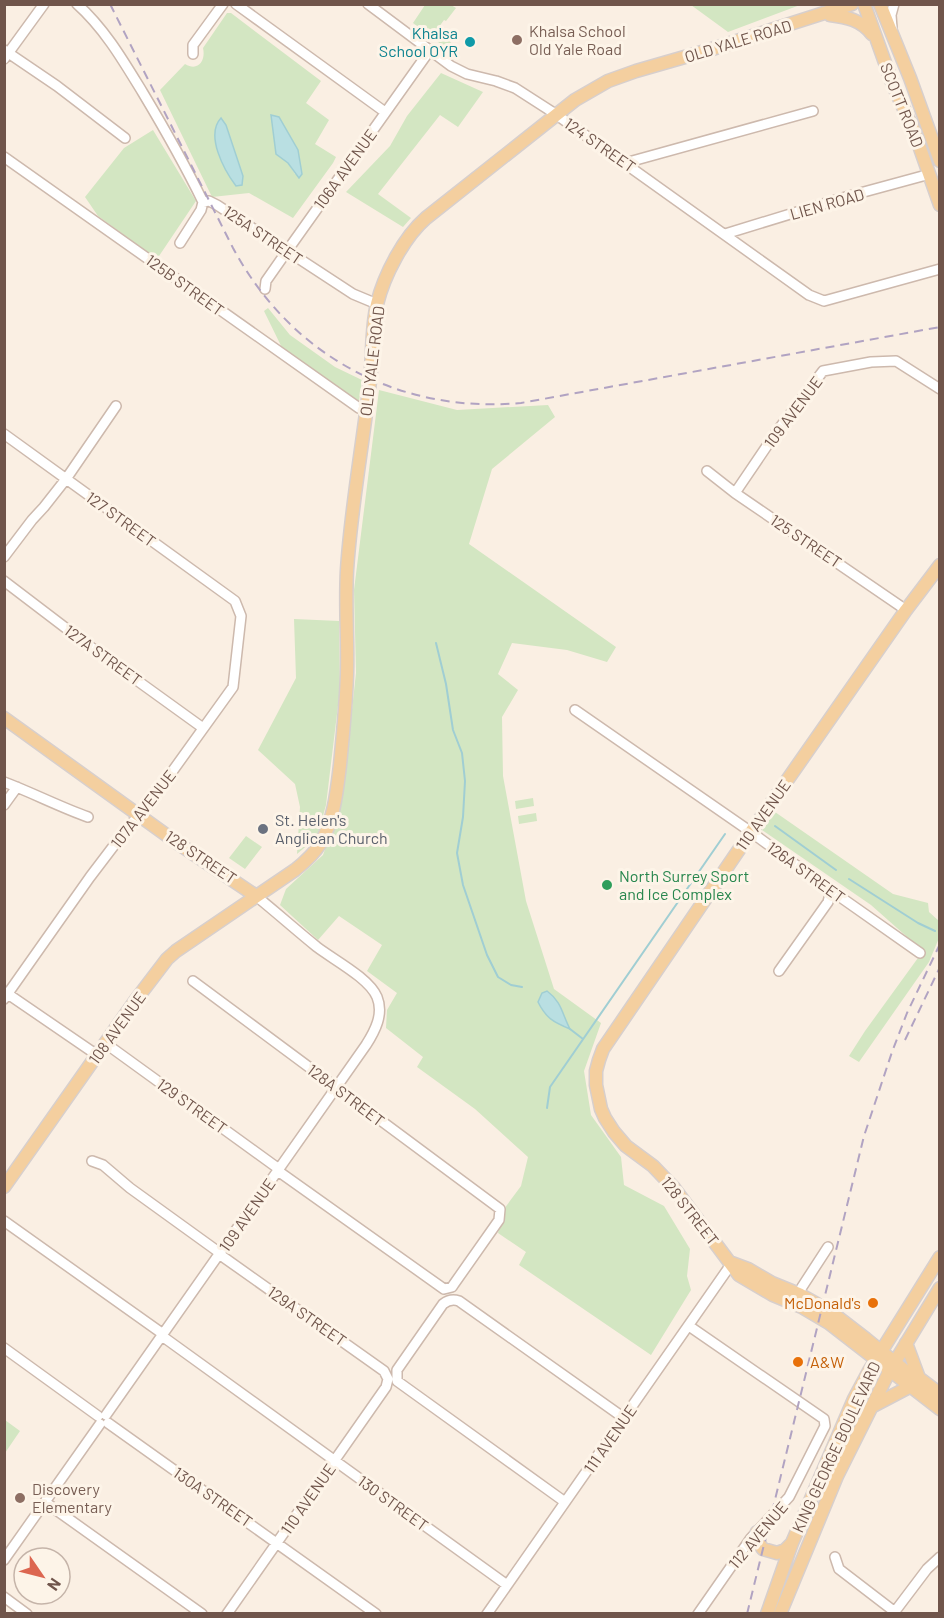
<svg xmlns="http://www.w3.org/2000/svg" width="944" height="1618" font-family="Barlow,sans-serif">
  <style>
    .green { fill: #d3e6c2; fill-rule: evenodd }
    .water { fill: #b9dfe2; stroke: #a0ced3; stroke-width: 1.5 }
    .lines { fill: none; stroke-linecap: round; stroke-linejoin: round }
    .stream { stroke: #a0ced3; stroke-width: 2 }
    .minor-casing { stroke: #cdb9ad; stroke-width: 12 }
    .major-casing { stroke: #d7cfcd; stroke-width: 15 }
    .minor { stroke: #fff; stroke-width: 9 }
    .major { stroke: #f4cf9f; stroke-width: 12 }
    .rail { stroke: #b1a3c2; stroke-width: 2; stroke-dasharray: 9 6; stroke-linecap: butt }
    .education-dot { fill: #8d6e63; stroke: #fdf4e8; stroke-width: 2 }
    .culture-dot { fill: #0f9aa8; stroke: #fdf4e8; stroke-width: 2 }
    .worship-dot { fill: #6b7280; stroke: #fdf4e8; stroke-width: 2 }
    .leisure-dot { fill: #2e9e5b; stroke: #fdf4e8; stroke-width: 2 }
    .food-dot { fill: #e8710a; stroke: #fdf4e8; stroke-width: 2 }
    .labels { text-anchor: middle; stroke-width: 6; stroke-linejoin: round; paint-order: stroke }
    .education-label { font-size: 16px; fill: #785e54; stroke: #fdf4e8; text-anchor: start }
    .culture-label { font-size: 16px; fill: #0d838f; stroke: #fdf4e8; text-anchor: end }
    .street-label { font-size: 16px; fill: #70554b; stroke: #fdf4e8 }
    .worship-label { font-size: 16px; fill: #5b616d; stroke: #fdf4e8; text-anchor: start }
    .leisure-label { font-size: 16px; fill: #27864d; stroke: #fdf4e8; text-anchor: start }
    .food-label { font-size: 16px; fill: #c56008; stroke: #fdf4e8; text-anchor: end }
  </style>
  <rect width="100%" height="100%" fill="#faefe3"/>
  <!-- green -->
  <path class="green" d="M 425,5 L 451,5 L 456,8 L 446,21 L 444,20 L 436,31 L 454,45 L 450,51 L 413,23 Z
    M 691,5 L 800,5 L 728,32 Z
    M 227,13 L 231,13 L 321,81 L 306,103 L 329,120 L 315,144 L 336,157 L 333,163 L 293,218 L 249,193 L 212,197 L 160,90 L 185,64 C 198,72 206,61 203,48 ZM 286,129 L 298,150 L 295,174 L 288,163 Z
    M 441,73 L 483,92 L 458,127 L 440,115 L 378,194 L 411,218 L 403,227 L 346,192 L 390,146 L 407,116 Z
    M 153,130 L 196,201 L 157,259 L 98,216 L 85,197 L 124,148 Z
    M 268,308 L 290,335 L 335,367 L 362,380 L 359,401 L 285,354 L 264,311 Z
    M 379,390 L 457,410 L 548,405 L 555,417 L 492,469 L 469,544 L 616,647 L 607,662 L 567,650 L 512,643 L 498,674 L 518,690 L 502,717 L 503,776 L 526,901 L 554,989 L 601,1023 L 584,1071 L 591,1115 L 621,1157 L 624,1185 L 664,1206 L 690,1249 L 687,1276 L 691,1290 L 651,1355 L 519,1265 L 526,1252 L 498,1233 L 504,1209 L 521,1186 L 528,1157 L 475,1109 L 417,1067 L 423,1057 L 386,1028 L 387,1010 L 397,993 L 367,971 L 382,945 L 339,916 L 318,940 L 280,905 L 286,889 L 323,855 L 342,801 L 356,673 L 354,590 Z
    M 294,619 L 339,621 L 340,689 L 326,805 L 317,837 L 297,854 L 300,807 L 295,784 L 258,750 L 296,678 Z
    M 533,798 L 534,806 L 516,809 L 515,801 Z
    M 775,812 L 893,894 L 928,903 L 929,912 L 939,921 L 939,938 L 929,962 L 859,1062 L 849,1056 L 865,1031 L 923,951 L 871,905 L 762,830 Z
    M 536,813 L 537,821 L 519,824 L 518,816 Z
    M 246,836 L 262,847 L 245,869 L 229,858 Z
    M 5,1420 L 20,1431 L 5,1453 Z"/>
  <!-- water -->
  <path class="water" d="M 271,115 L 279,117 L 298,150 L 302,174 L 299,178 L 288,163 L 276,154 Z
    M 221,118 L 226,125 L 243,176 L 242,185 L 236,186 C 224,170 205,135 221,118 Z
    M 547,991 C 562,1002 562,1014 570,1029 C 553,1022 546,1018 538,1002 L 542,993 Z"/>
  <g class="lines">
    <!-- stream -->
    <path class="stream" d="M 436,643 L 446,684 L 453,730 L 462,753 L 465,781 L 463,817 L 457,853 L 463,885 L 487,955 L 498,977 L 511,985 L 522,987
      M 775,826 L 836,870
      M 849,879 L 918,923 L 935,931
      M 570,1029 L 583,1039
      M 547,1108 L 550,1087 L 725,834"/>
    <!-- minor casing -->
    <g class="minor-casing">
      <path id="minor" d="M 77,4 C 105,29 124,62 143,93 C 164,128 185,165 203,202 L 209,201 L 217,205 L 353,294 L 377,304
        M 236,4 L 385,112
        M 368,4 L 451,66 L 467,74 L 496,81 L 515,88 L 557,115 L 809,295 L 824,301 L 940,269
        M 892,28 L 891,15 L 894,4
        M 4,50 L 57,86 L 125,138
        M 193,54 L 193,45 L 223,4
        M 4,59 L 44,4
        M 4,157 L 359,408 L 366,410
        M 625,163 L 813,111
        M 725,234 L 849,196 L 930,174
        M 180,243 L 201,210 L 203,202
        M 265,289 L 266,281 L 287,251 L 430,50
        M 4,434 L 235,601 L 241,616 L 233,687 L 146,808 L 128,827 L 90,877 L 4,999
        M 707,471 L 735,493 L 906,610
        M 735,493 L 775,434 L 823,371 L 871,362 L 896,361 L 940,389
        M 4,557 L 32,520 L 44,507 L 66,479 L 116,406
        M 4,581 L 88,645 L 203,728
        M 575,710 L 751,832 L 819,882 L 920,953
        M 4,782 C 33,793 60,807 88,817
        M 4,805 L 17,787
        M 779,971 L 828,902 L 831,890
        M 193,981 L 500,1209 L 499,1220 L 454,1284 L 452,1287 L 444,1289 L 278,1171
        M 5,992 L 97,1055
        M 105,1043 L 279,1169
        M 92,1161 L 103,1165 L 130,1188 L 220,1253
        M 4,1221 L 163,1334
        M 219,1254 L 384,1371 L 388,1379 L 386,1387 L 227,1614
        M 799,1294 L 802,1287 L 828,1247
        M 689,1326 L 824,1419 L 825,1426 L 789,1497 L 751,1538 L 698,1614
        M 162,1336 L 507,1585
        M 4,1348 L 98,1416
        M 106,1415 L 366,1045 C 375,1031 384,1014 377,997 C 369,978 334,960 317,947 C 296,930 277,913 256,896
        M 108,1423 L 376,1614
        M 45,1502 L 202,1614
        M 565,1502 L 397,1381 L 397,1370 L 443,1304 C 448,1300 453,1299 459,1301 L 624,1418
        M 835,1557 L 839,1569 L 895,1612
        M 4,1560 L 100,1424
        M 4,1597 L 27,1614
        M 487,1614 L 732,1263
        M 893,1614 L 927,1569 L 940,1557"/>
    </g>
    <!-- major casing -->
    <g class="major-casing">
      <path id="major" d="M 864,4 L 893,85 L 914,131 L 940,205
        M 880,4 L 910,78 L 940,161
        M 830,15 C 847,17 861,20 872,34
        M 940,565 L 906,610 L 751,832 L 603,1049 L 599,1060 L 596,1071 L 596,1085 L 601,1109 L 605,1118 L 614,1132 L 626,1146 L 653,1166 L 674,1188 L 739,1275 L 773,1295 L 802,1307 L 829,1323 L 940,1409
        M 4,718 L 176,842 L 256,896
        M 4,1187 L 135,1001 L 167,959 L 176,951 L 295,870 C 305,862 314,854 320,844 C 334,821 337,790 340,765 C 343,735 346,704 347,674 C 348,639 345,605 347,570 C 351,507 363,444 370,381 C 373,355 371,329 377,304 C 384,275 404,237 426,218 L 575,100 L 608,81 L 636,71 L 709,50 L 852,4
        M 732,1263 L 748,1269 L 772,1283 L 799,1294 L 831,1312 L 866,1339 L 904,1370 L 919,1378 L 940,1394
        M 906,1343 L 919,1378
        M 871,1407 L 911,1386
        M 757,1532 L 760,1545 L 763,1549 L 777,1553 L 785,1550 L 791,1544
        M 767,1614 L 792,1543 L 854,1399 L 869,1371 L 940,1257
        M 780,1614 L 837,1476 L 890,1370 L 940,1288"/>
    </g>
    <!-- minor -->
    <use href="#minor" class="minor"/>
    <!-- major -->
    <use href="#major" class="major"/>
    <!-- rail -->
    <path class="rail" d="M 110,4 L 233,248 C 291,356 399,414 521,403 L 940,327
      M 905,1040 L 940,967
      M 747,1614 L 864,1136 L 892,1052 L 907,1013 L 940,944"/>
  </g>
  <!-- markers -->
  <g class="education-dot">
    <circle cx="517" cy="40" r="6"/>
    <circle cx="20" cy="1498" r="6"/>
  </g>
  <circle class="culture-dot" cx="470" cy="42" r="6"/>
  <circle class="worship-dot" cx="263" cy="829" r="6"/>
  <circle class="leisure-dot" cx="607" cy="885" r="6"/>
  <g class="food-dot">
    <circle cx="873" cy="1303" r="6"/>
    <circle cx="798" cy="1362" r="6"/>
  </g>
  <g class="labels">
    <!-- education labels -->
    <g class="education-label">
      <text x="529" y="37">Khalsa School<tspan x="529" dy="18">Old Yale Road</tspan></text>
      <text x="32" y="1495">Discovery<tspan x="32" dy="18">Elementary</tspan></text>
    </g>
    <!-- culture labels -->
    <g class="culture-label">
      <text x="458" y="39">Khalsa<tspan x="458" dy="18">School OYR</tspan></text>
    </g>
    <!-- street labels -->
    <g class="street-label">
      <text transform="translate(738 41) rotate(-17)" y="6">OLD YALE ROAD</text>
      <text transform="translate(902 105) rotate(68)" y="6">SCOTT ROAD</text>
      <text transform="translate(600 145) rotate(35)" y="6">124 STREET</text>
      <text transform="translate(345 169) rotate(-54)" y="6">106A AVENUE</text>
      <text transform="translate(827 204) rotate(-16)" y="6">LIEN ROAD</text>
      <text transform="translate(263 235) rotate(34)" y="6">125A STREET</text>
      <text transform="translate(185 285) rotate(36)" y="6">125B STREET</text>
      <text transform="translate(372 361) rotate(-83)" y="6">OLD YALE ROAD</text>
      <text transform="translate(793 412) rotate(-53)" y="6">109 AVENUE</text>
      <text transform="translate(121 519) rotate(36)" y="6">127 STREET</text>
      <text transform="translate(806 541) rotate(34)" y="6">125 STREET</text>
      <text transform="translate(103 655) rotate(36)" y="6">127A STREET</text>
      <text transform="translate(143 809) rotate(-52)" y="6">107A AVENUE</text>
      <text transform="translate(763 815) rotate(-55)" y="6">110 AVENUE</text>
      <text transform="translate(201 857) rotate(34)" y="6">128 STREET</text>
      <text transform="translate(806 872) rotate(36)" y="6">126A STREET</text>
      <text transform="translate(117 1028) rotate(-54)" y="6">108 AVENUE</text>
      <text transform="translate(346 1095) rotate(37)" y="6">128A STREET</text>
      <text transform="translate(192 1106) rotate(36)" y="6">129 STREET</text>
      <text transform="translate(690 1211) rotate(52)" y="6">128 STREET</text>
      <text transform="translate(247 1215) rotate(-55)" y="6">109 AVENUE</text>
      <text transform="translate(307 1316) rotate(35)" y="6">129A STREET</text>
      <text transform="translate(610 1439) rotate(-55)" y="6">111 AVENUE</text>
      <text transform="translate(836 1447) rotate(-65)" y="6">KING GEORGE BOULEVARD</text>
      <text transform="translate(213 1497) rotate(35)" y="6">130A STREET</text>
      <text transform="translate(308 1499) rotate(-55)" y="6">110 AVENUE</text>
      <text transform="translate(393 1503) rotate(36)" y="6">130 STREET</text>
      <text transform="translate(758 1535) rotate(-50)" y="6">112 AVENUE</text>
    </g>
    <!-- worship labels -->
    <g class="worship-label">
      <text x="275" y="826">St. Helen's<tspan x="275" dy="18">Anglican Church</tspan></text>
    </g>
    <!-- leisure labels -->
    <g class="leisure-label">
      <text x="619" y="882">North Surrey Sport<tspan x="619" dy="18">and Ice Complex</tspan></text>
    </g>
    <!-- food labels -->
    <g class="food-label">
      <text x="861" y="1309">McDonald's</text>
      <text x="810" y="1368" text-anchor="start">A&amp;W</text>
    </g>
  </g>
  <!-- border -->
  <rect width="944" height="1618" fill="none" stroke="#70554b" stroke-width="12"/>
  <!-- north arrow -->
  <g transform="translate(42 1576) rotate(125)"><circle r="28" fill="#fdf4e8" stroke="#c5b4a9" stroke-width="1.5"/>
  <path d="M0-4.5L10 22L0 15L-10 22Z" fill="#dc6650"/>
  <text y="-9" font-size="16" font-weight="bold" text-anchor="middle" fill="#70554b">N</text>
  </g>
</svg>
